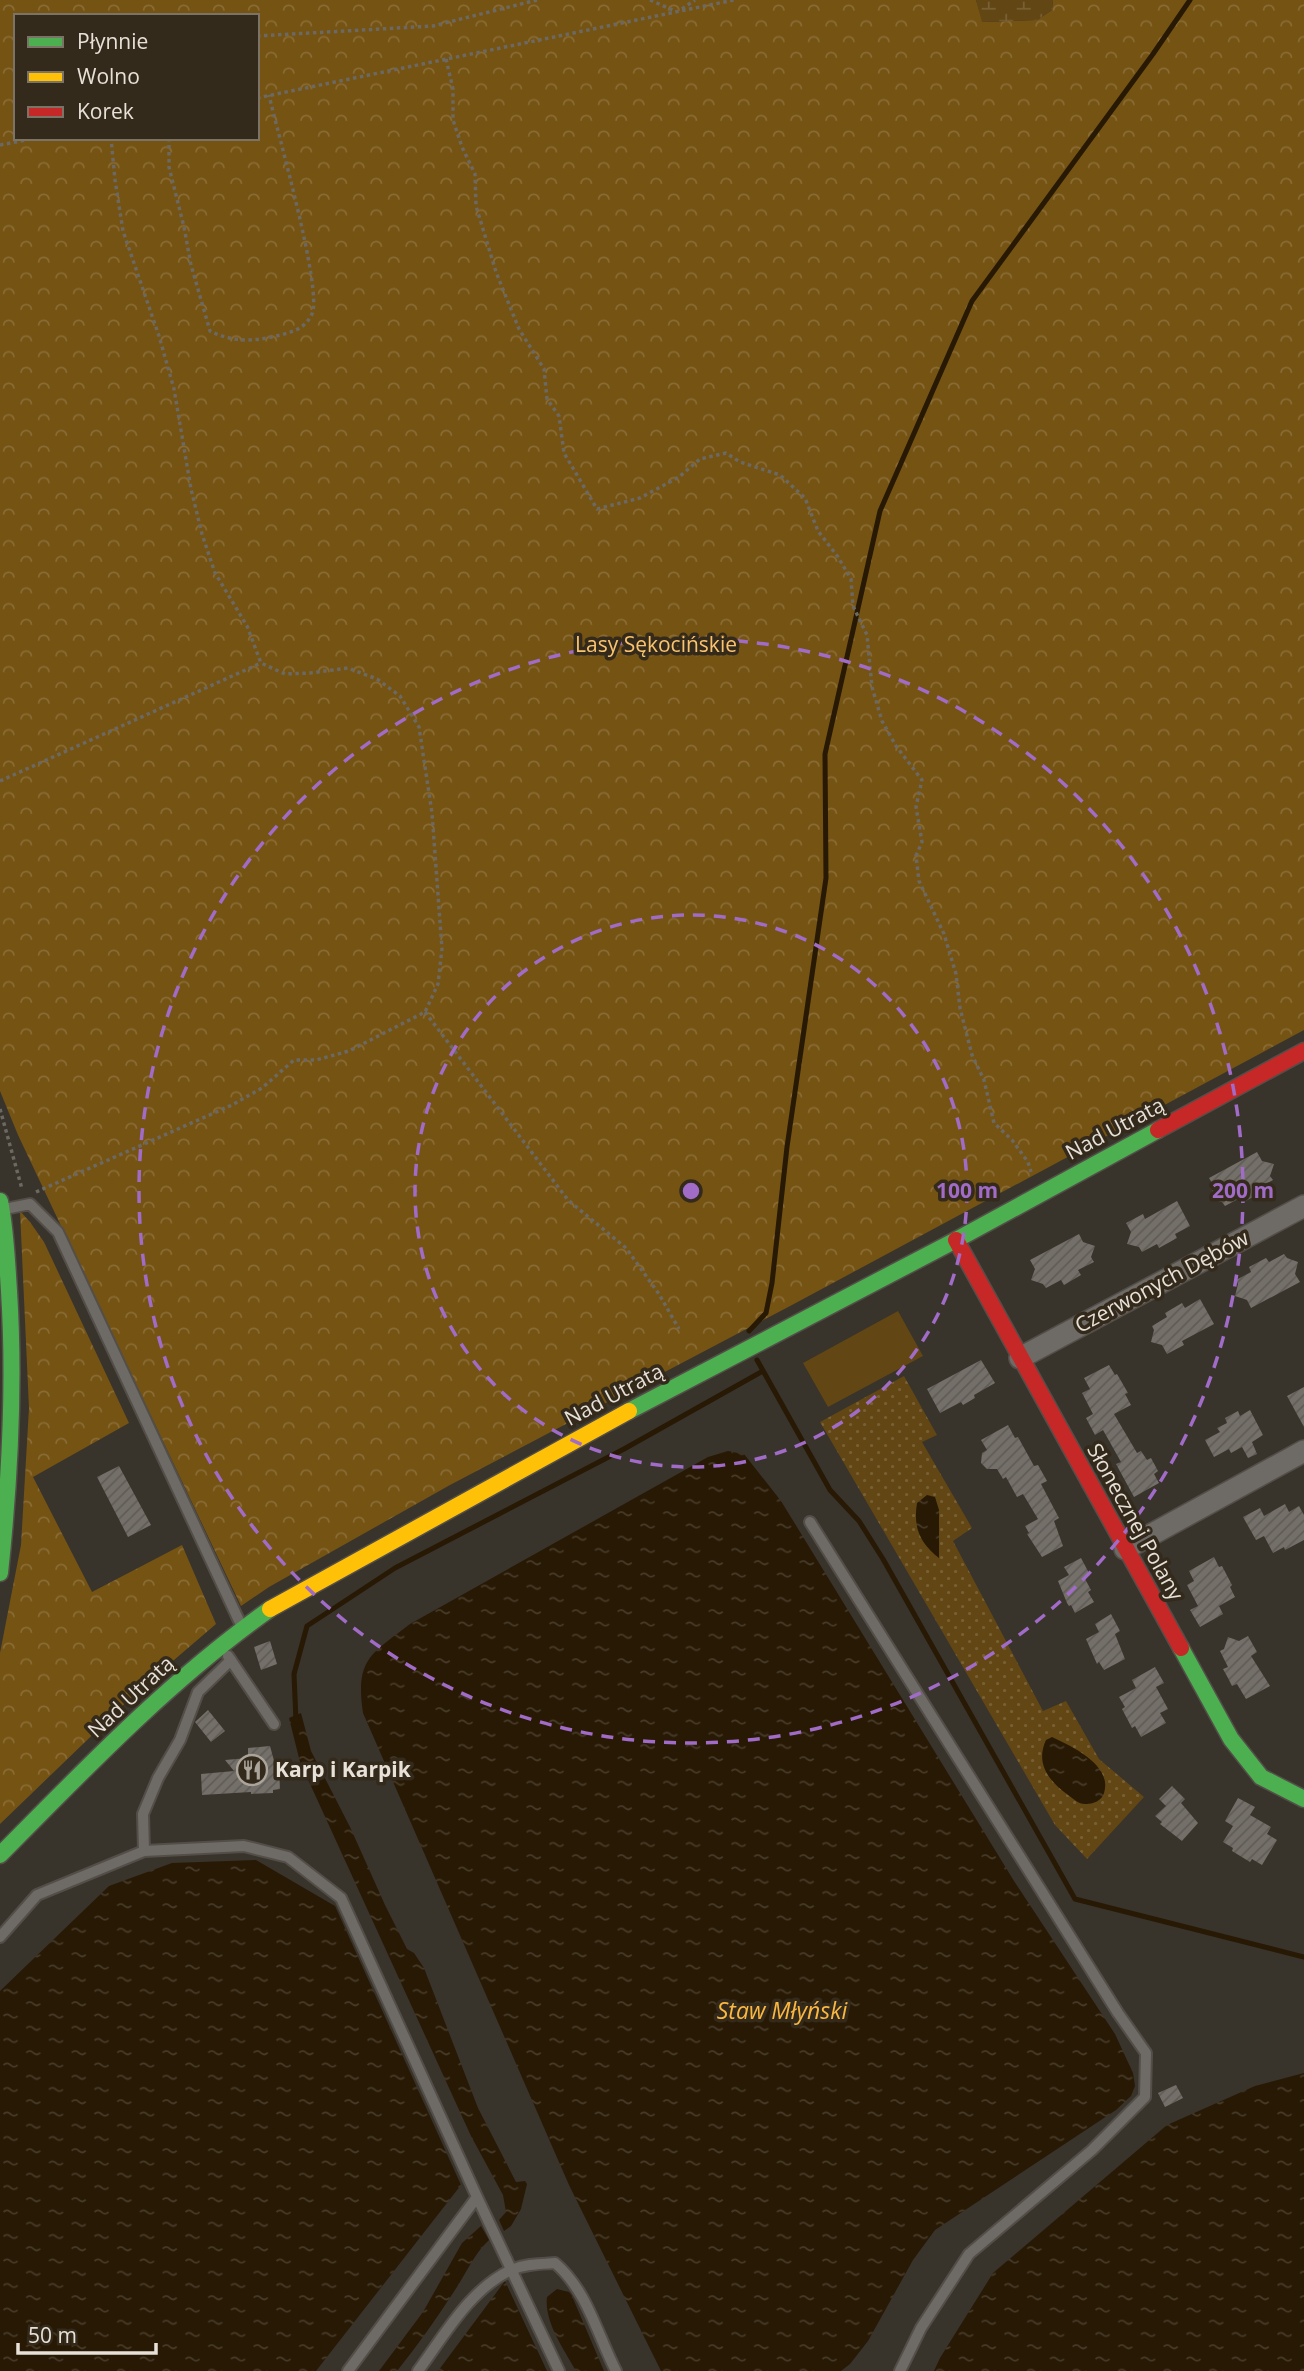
<svg xmlns="http://www.w3.org/2000/svg" width="1304" height="2371" font-family="'Open Sans',sans-serif">
  <style>
    .forest { fill: url(#forest-crowns); fill-rule: evenodd }
    .wetland { fill: url(#wetland-marsh) }
    .park { fill: url(#park-dots) }
    .garden { fill: #624614 }
    .water { fill: url(#water-ripples) }
    .lines { fill: none; stroke-linecap: round; stroke-linejoin: round }
    .stream { stroke: #271904; stroke-width: 5 }
    .building { fill: url(#building-hatch) }
    .lane-casing { stroke: #534e48; stroke-width: 14 }
    .street-casing { stroke: #534e48; stroke-width: 24 }
    .fast-casing { stroke: #534e48; stroke-width: 19 }
    .slow-casing { stroke: #534e48; stroke-width: 19 }
    .jam-casing { stroke: #534e48; stroke-width: 19 }
    .path { stroke: #6c6862; stroke-width: 3.5; stroke-dasharray: 3.5 3.5; stroke-linecap: butt }
    .lane { stroke: #6e6a65; stroke-width: 10 }
    .street { stroke: #6e6a65; stroke-width: 21 }
    .fast { stroke: #4caf50; stroke-width: 16 }
    .slow { stroke: #ffc107; stroke-width: 16 }
    .jam { stroke: #c62828; stroke-width: 16 }
    .ring { fill: none; stroke: #a16bc8; stroke-width: 3.5; stroke-dasharray: 12 9 }
    .labels { text-anchor: middle; stroke-width: 7; stroke-linejoin: round; paint-order: stroke }
    .park-label { font-size: 21px; fill: #fac46f; stroke: #342a1b }
    .street-label { font-size: 21px; fill: #e8e1d8; stroke: #342a1b }
    .poi-label { font-size: 21px; font-weight: bold; fill: #e8e1d8; stroke: #342a1b; text-anchor: start }
    .water-label { font-size: 23px; font-style: italic; fill: #fbb841; stroke: #342a1b }
    .centre { fill: #a16bc8; stroke: #342a1b; stroke-width: 3.5 }
    .ring-label { font-size: 21px; text-anchor: middle; font-weight: bold; fill: #a16bc8; stroke: #342a1b; stroke-width: 7; stroke-linejoin: round; paint-order: stroke }
  </style>
  <defs>
    <pattern id="forest-crowns" width="20" height="18" patternUnits="userSpaceOnUse" patternTransform="scale(1.75)"><rect width="20" height="18" fill="#755313"/><path d="M2 6a3 3 0 1 1 6 0M12 15a3 3 0 1 1 6 0" fill="none" stroke="#896b35"/></pattern>
    <pattern id="wetland-marsh" width="20" height="14" patternUnits="userSpaceOnUse" patternTransform="scale(1.75)"><rect width="20" height="14" fill="#624614"/><path d="M1 5h8M5 5V1M11 12h8M15 12V8" fill="none" stroke="#786035"/></pattern>
    <pattern id="park-dots" width="8" height="8" patternUnits="userSpaceOnUse" patternTransform="scale(1.75)"><rect width="8" height="8" fill="#624614"/><path d="M2 2h.1M6 6h.1" fill="none" stroke="#786035" stroke-width="1.8" stroke-linecap="round"/></pattern>
    <pattern id="water-ripples" width="26" height="14" patternUnits="userSpaceOnUse" patternTransform="scale(1.75)"><rect width="26" height="14" fill="#271904"/><path d="M2 4q2-2 4 0t4 0M15 11q2-2 4 0t4 0" fill="none" stroke="#463a28"/></pattern>
    <pattern id="building-hatch" width="6" height="6" patternUnits="userSpaceOnUse" patternTransform="scale(1.75)"><rect width="6" height="6" fill="#747069"/><path d="M-1 1l2-2M0 6l6-6M5 7l2-2" fill="none" stroke="#5f5c57"/></pattern>
  </defs>
  <rect width="100%" height="100%" fill="#38332b"/>
  <!-- forest -->
  <path class="forest" d="M 0,0 L 976,0 L 983,22 L 1037,20 L 1052,10 L 1053,0 L 1304,0 L 1304,1030 L 792,1305 L 450,1485 L 269,1587 L 241,1606 L 18,1135 L 0,1091 ZM 16,16 L 257,16 L 257,138 L 16,138 Z
    M 20,1211 L 30,1222 L 44,1242 L 129,1423 L 33,1477 L 92,1592 L 182,1545 L 216,1624 L 139,1690 L 0,1824 L 0,1653 L 21,1545 L 29,1408 Z"/>
  <!-- wetland -->
  <path class="wetland" d="M 976,0 L 1053,0 L 1052,10 L 1037,20 L 982,22 Z"/>
  <!-- park -->
  <path class="park" d="M 904,1376 L 937,1435 L 922,1442 L 972,1528 L 953,1541 L 1043,1711 L 1066,1701 L 1099,1759 L 1144,1797 L 1087,1859 L 1055,1825 L 820,1422 Z"/>
  <!-- garden -->
  <path class="garden" d="M 898,1311 L 923,1356 L 828,1407 L 803,1363 Z"/>
  <!-- water -->
  <path class="water" d="M 728,1451 L 744,1454 L 781,1501 L 1014,1881 L 1115,2034 L 1133,2073 L 1135,2086 L 1131,2096 L 1116,2110 L 935,2230 L 913,2260 L 868,2341 L 850,2364 L 841,2371 L 661,2371 L 569,2185 L 363,1713 C 355,1659 371,1654 410,1624 L 708,1457 Z
    M 927,1495 L 935,1497 L 939,1510 L 939,1558 C 920,1543 913,1528 917,1503 Z
    M 301,1713 L 311,1751 L 350,1827 L 385,1905 L 407,1949 L 414,1953 L 424,1968 L 478,2108 L 516,2182 L 525,2181 L 527,2184 L 521,2209 L 511,2226 L 504,2231 L 499,2220 L 506,2212 L 503,2195 L 471,2136 L 300,1762 L 289,1718 Z
    M 1052,1737 C 1071,1746 1113,1765 1104,1793 C 1102,1800 1094,1804 1087,1804 C 1079,1805 1074,1799 1068,1795 C 1049,1781 1035,1764 1046,1740 Z
    M 256,1860 L 335,1906 L 461,2185 L 316,2371 L 0,2371 L 0,1991 L 109,1886 L 172,1863 Z
    M 1304,2073 L 1304,2371 L 934,2371 L 940,2358 L 993,2273 L 1167,2125 L 1255,2086 Z
    M 481,2226 L 489,2240 C 474,2254 467,2272 455,2290 C 437,2318 418,2345 397,2371 L 379,2371 L 423,2312 L 462,2243 Z
    M 505,2281 L 547,2371 L 438,2371 Z
    M 557,2289 L 569,2292 L 572,2296 L 604,2371 L 576,2371 C 564,2349 544,2322 547,2297 Z"/>
  <g class="lines">
    <!-- stream -->
    <path class="stream" d="M 749,1331 L 766,1313 L 772,1283 L 787,1147 L 826,878 L 825,754 L 880,511 L 972,301 L 1153,54 L 1190,0
      M 757,1360 L 830,1490 L 859,1521 L 883,1559 L 1075,1899 L 1304,1957
      M 296,1721 L 294,1674 L 307,1626 L 395,1568 L 624,1449 L 763,1371"/>
  </g>
  <!-- building -->
  <path class="building" d="M 1257,1152 L 1262,1161 L 1274,1164 L 1270,1176 L 1273,1180 L 1257,1189 L 1260,1193 L 1242,1203 L 1240,1198 L 1225,1206 L 1222,1202 L 1214,1200 L 1211,1195 L 1214,1186 L 1209,1178 Z
    M 1177,1201 L 1190,1226 L 1175,1234 L 1177,1238 L 1159,1248 L 1157,1244 L 1142,1252 L 1139,1247 L 1127,1244 L 1131,1232 L 1126,1223 L 1143,1214 L 1145,1219 Z
    M 1079,1234 L 1083,1242 L 1095,1246 L 1091,1257 L 1094,1262 L 1078,1270 L 1081,1275 L 1064,1285 L 1061,1280 L 1046,1288 L 1043,1284 L 1031,1280 L 1035,1269 L 1030,1260 Z
    M 1284,1254 L 1287,1258 L 1298,1262 L 1295,1274 L 1300,1282 L 1251,1308 L 1247,1300 L 1235,1296 L 1238,1284 L 1236,1280 L 1251,1272 L 1249,1267 L 1266,1258 L 1269,1262 Z
    M 1200,1299 L 1214,1324 L 1182,1341 L 1184,1345 L 1167,1354 L 1162,1345 L 1151,1342 L 1154,1330 L 1152,1326 L 1167,1317 L 1165,1313 L 1182,1303 L 1185,1308 Z
    M 981,1360 L 995,1383 L 974,1395 L 975,1398 L 963,1405 L 961,1402 L 940,1413 L 927,1389 Z
    M 1109,1365 L 1115,1375 L 1117,1374 L 1128,1393 L 1125,1394 L 1131,1405 L 1114,1414 L 1137,1453 L 1141,1451 L 1147,1460 L 1151,1458 L 1158,1471 L 1154,1474 L 1159,1483 L 1134,1497 L 1116,1464 L 1121,1462 L 1103,1430 L 1095,1435 L 1086,1418 L 1093,1414 L 1082,1393 L 1090,1389 L 1084,1378 Z
    M 1304,1387 L 1304,1427 L 1287,1396 Z
    M 1250,1410 L 1263,1435 L 1252,1442 L 1257,1454 L 1248,1458 L 1242,1447 L 1231,1453 L 1229,1449 L 1214,1457 L 1205,1440 L 1220,1432 L 1217,1428 L 1227,1423 L 1225,1418 L 1238,1411 L 1240,1416 Z
    M 1008,1425 L 1015,1438 L 1018,1437 L 1034,1466 L 1038,1465 L 1047,1481 L 1041,1484 L 1059,1518 L 1054,1521 L 1063,1546 L 1042,1557 L 1027,1534 L 1029,1533 L 1025,1526 L 1038,1519 L 1023,1494 L 1017,1497 L 1006,1477 L 1003,1479 L 997,1469 L 987,1469 L 981,1463 L 982,1453 L 987,1450 L 981,1440 Z
    M 119,1466 L 151,1525 L 128,1537 L 97,1477 Z
    M 1285,1504 L 1289,1512 L 1299,1506 L 1304,1515 L 1304,1540 L 1285,1550 L 1284,1547 L 1273,1553 L 1264,1536 L 1256,1540 L 1243,1517 L 1260,1508 L 1264,1516 Z
    M 1214,1557 L 1219,1567 L 1222,1566 L 1232,1585 L 1230,1587 L 1235,1597 L 1219,1606 L 1223,1614 L 1200,1627 L 1190,1610 L 1198,1606 L 1187,1585 L 1194,1581 L 1189,1571 Z
    M 1081,1558 L 1090,1575 L 1084,1577 L 1091,1590 L 1088,1592 L 1094,1602 L 1075,1613 L 1071,1605 L 1069,1606 L 1067,1603 L 1058,1581 L 1069,1575 L 1064,1567 Z
    M 1111,1614 L 1120,1631 L 1115,1634 L 1125,1659 L 1104,1670 L 1099,1662 L 1097,1664 L 1086,1639 L 1099,1632 L 1095,1624 Z
    M 1248,1636 L 1257,1652 L 1251,1656 L 1270,1686 L 1246,1699 L 1237,1684 L 1232,1686 L 1228,1678 L 1223,1669 L 1228,1667 L 1220,1651 L 1224,1649 L 1228,1637 L 1239,1641 Z
    M 270,1641 L 277,1664 L 261,1670 L 254,1647 Z
    M 1155,1667 L 1164,1683 L 1156,1687 L 1168,1709 L 1160,1713 L 1166,1723 L 1141,1737 L 1135,1726 L 1132,1728 L 1122,1709 L 1125,1707 L 1119,1697 L 1136,1688 L 1132,1680 Z
    M 208,1710 L 225,1731 L 211,1742 L 195,1722 Z
    M 270,1746 L 276,1768 L 279,1768 L 280,1789 L 273,1790 L 273,1793 L 251,1794 L 251,1792 L 202,1795 L 201,1774 L 234,1771 L 225,1760 L 248,1758 L 248,1748 Z
    M 1172,1786 L 1185,1799 L 1181,1803 L 1198,1823 L 1182,1841 L 1160,1824 L 1162,1822 L 1155,1816 L 1166,1806 L 1159,1799 Z
    M 1238,1798 L 1255,1807 L 1250,1815 L 1271,1827 L 1267,1834 L 1277,1840 L 1262,1865 L 1252,1859 L 1250,1862 L 1232,1851 L 1233,1848 L 1223,1842 L 1233,1826 L 1225,1821 Z
    M 1176,2085 L 1183,2098 L 1165,2107 L 1158,2093 Z"/>
  <g class="lines">
    <!-- lane casing -->
    <g class="lane-casing">
      <path id="lane" d="M 5,1209 L 30,1204 L 58,1232 L 241,1625
        M 810,1522 L 1118,2013 L 1146,2053 L 1145,2097 L 1092,2150 L 969,2254 L 921,2328 L 900,2371
        M 228,1656 L 274,1724
        M 144,1851 L 143,1814 L 158,1778 L 180,1740 L 198,1692 L 231,1660
        M 0,1937 L 37,1895 L 144,1851 L 244,1846 L 288,1857 L 341,1898 L 477,2197 L 559,2371
        M 348,2371 L 477,2197
        M 418,2371 C 444,2336 470,2289 511,2270 C 525,2264 540,2264 555,2263 C 587,2290 597,2334 616,2371"/>
    </g>
    <!-- street casing -->
    <g class="street-casing">
      <path id="street" d="M 1020,1358 L 1304,1206
        M 1125,1549 L 1304,1451"/>
    </g>
    <!-- fast casing -->
    <g class="fast-casing">
      <path id="fast" d="M 0,1201 C 6,1231 7,1261 9,1291 C 15,1385 10,1479 0,1573
        M 629,1411 L 956,1240 L 1158,1130
        M 1181,1648 L 1231,1739 L 1261,1777 L 1304,1799
        M 0,1855 C 86,1768 170,1680 270,1609"/>
    </g>
    <!-- slow casing -->
    <g class="slow-casing">
      <path id="slow" d="M 270,1609 L 629,1411"/>
    </g>
    <!-- jam casing -->
    <g class="jam-casing">
      <path id="jam" d="M 1158,1130 L 1304,1051
        M 956,1240 L 1181,1648"/>
    </g>
    <!-- path -->
    <path class="path" d="M 650,0 L 675,11
      M 682,9 L 695,0
      M 257,36 L 433,26 L 537,0
      M 446,59 L 453,89 L 453,120 L 462,147 L 475,174 L 476,206 L 496,272 L 519,329 L 544,369 L 547,399 L 559,416 L 564,453 L 597,509 L 640,498 L 679,477 L 700,459 L 726,453 L 740,462 L 780,475 L 805,498 L 818,531 L 838,557 L 851,579 L 853,606 L 867,635 L 872,687 L 882,721 L 896,746 L 922,780 L 916,807 L 922,842 L 916,856 L 919,881 L 944,934 L 956,974 L 960,1008 L 972,1055 L 984,1080 L 994,1123 L 1012,1140 L 1028,1162 L 1031,1172
      M 257,98 L 734,0
      M 169,138 L 169,167 L 184,227 L 191,265 L 210,331 C 230,341 250,342 272,337 C 288,333 304,331 312,314 C 323,290 277,131 269,95
      M 0,145 L 36,138
      M 0,781 L 261,663
      M 425,1012 L 568,1200 L 626,1248 L 659,1294 L 679,1329
      M 0,1109 L 22,1189
      M 36,1192 L 232,1105 L 262,1088 L 294,1060 L 316,1060 L 349,1051 L 425,1012 L 438,984 L 442,949 L 432,813 L 419,727 L 400,696 L 377,679 L 348,668 L 310,673 L 285,674 L 261,663 L 247,626 L 215,573 L 202,534 L 191,489 L 174,389 L 159,336 L 123,231 L 115,180 L 111,138"/>
    <!-- lane -->
    <use href="#lane" class="lane"/>
    <!-- street -->
    <use href="#street" class="street"/>
    <!-- fast -->
    <use href="#fast" class="fast"/>
    <!-- slow -->
    <use href="#slow" class="slow"/>
    <!-- jam -->
    <use href="#jam" class="jam"/>
  </g>
  <!-- distance rings -->
  <g class="ring">
    <circle cx="691" cy="1191" r="276"/>
    <circle cx="691" cy="1191" r="552"/>
  </g>
  <!-- icons -->
  <defs>
    <g id="restaurant-ring" transform="scale(1.575)"><circle r="9.5" fill="#342a1b" stroke="#aaa49b" stroke-width="1.5"/><path d="M-5-6h1v4h1v-4h1v4h1v-4h1v5L-1.5 .5V6h-2V.5L-5-1ZM5-6V6H3V1.5H1.5Q1.5-4 5-6Z" fill="#aaa49b"/></g>
  </defs>
  <g fill-rule="evenodd">
    <use href="#restaurant-ring" x="252" y="1770"/>
  </g>
  <g class="labels">
    <!-- park labels -->
    <g class="park-label">
      <text x="656" y="652">Lasy Sękocińskie</text>
    </g>
    <!-- street labels -->
    <g class="street-label">
      <text transform="translate(1115 1129) rotate(-28)" y="7">Nad Utratą</text>
      <text transform="translate(1162 1282) rotate(-28)" y="7">Czerwonych Dębów</text>
      <text transform="translate(614 1395) rotate(-28)" y="7">Nad Utratą</text>
      <text transform="translate(1135 1522) rotate(61)" y="7">Słonecznej Polany</text>
      <text transform="translate(131 1697) rotate(-43)" y="7">Nad Utratą</text>
    </g>
    <!-- poi labels -->
    <g class="poi-label">
      <text x="275" y="1777">Karp i Karpik</text>
    </g>
    <!-- water labels -->
    <g class="water-label">
      <text x="782" y="2019">Staw Młyński</text>
    </g>
  </g>
  <circle cx="691" cy="1191" r="10" class="centre"/>
  <g class="ring-label">
    <text x="967" y="1198">100 m</text>
    <text x="1243" y="1198">200 m</text>
  </g>
  <!-- legend -->
  <rect x="14" y="14" width="245" height="126" fill="#342a1b" stroke="#7c7367" stroke-width="2"/>
  <rect x="28" y="37" width="35" height="10" fill="#4caf50" stroke="#7c7367" stroke-width="2"/>
  <text x="77" y="49" font-size="21" fill="#e8e1d8">Płynnie</text>
  <rect x="28" y="72" width="35" height="10" fill="#ffc107" stroke="#7c7367" stroke-width="2"/>
  <text x="77" y="84" font-size="21" fill="#e8e1d8">Wolno</text>
  <rect x="28" y="107" width="35" height="10" fill="#c62828" stroke="#7c7367" stroke-width="2"/>
  <text x="77" y="119" font-size="21" fill="#e8e1d8">Korek</text>
  <!-- scale -->
  <path d="M18 2343v10h138v-10" fill="none" stroke="#e8e1d8" stroke-width="3.5"/>
  <text x="28" y="2343" font-size="21" fill="#e8e1d8" stroke="#342a1b" stroke-width="5" paint-order="stroke">50 m</text>
</svg>
